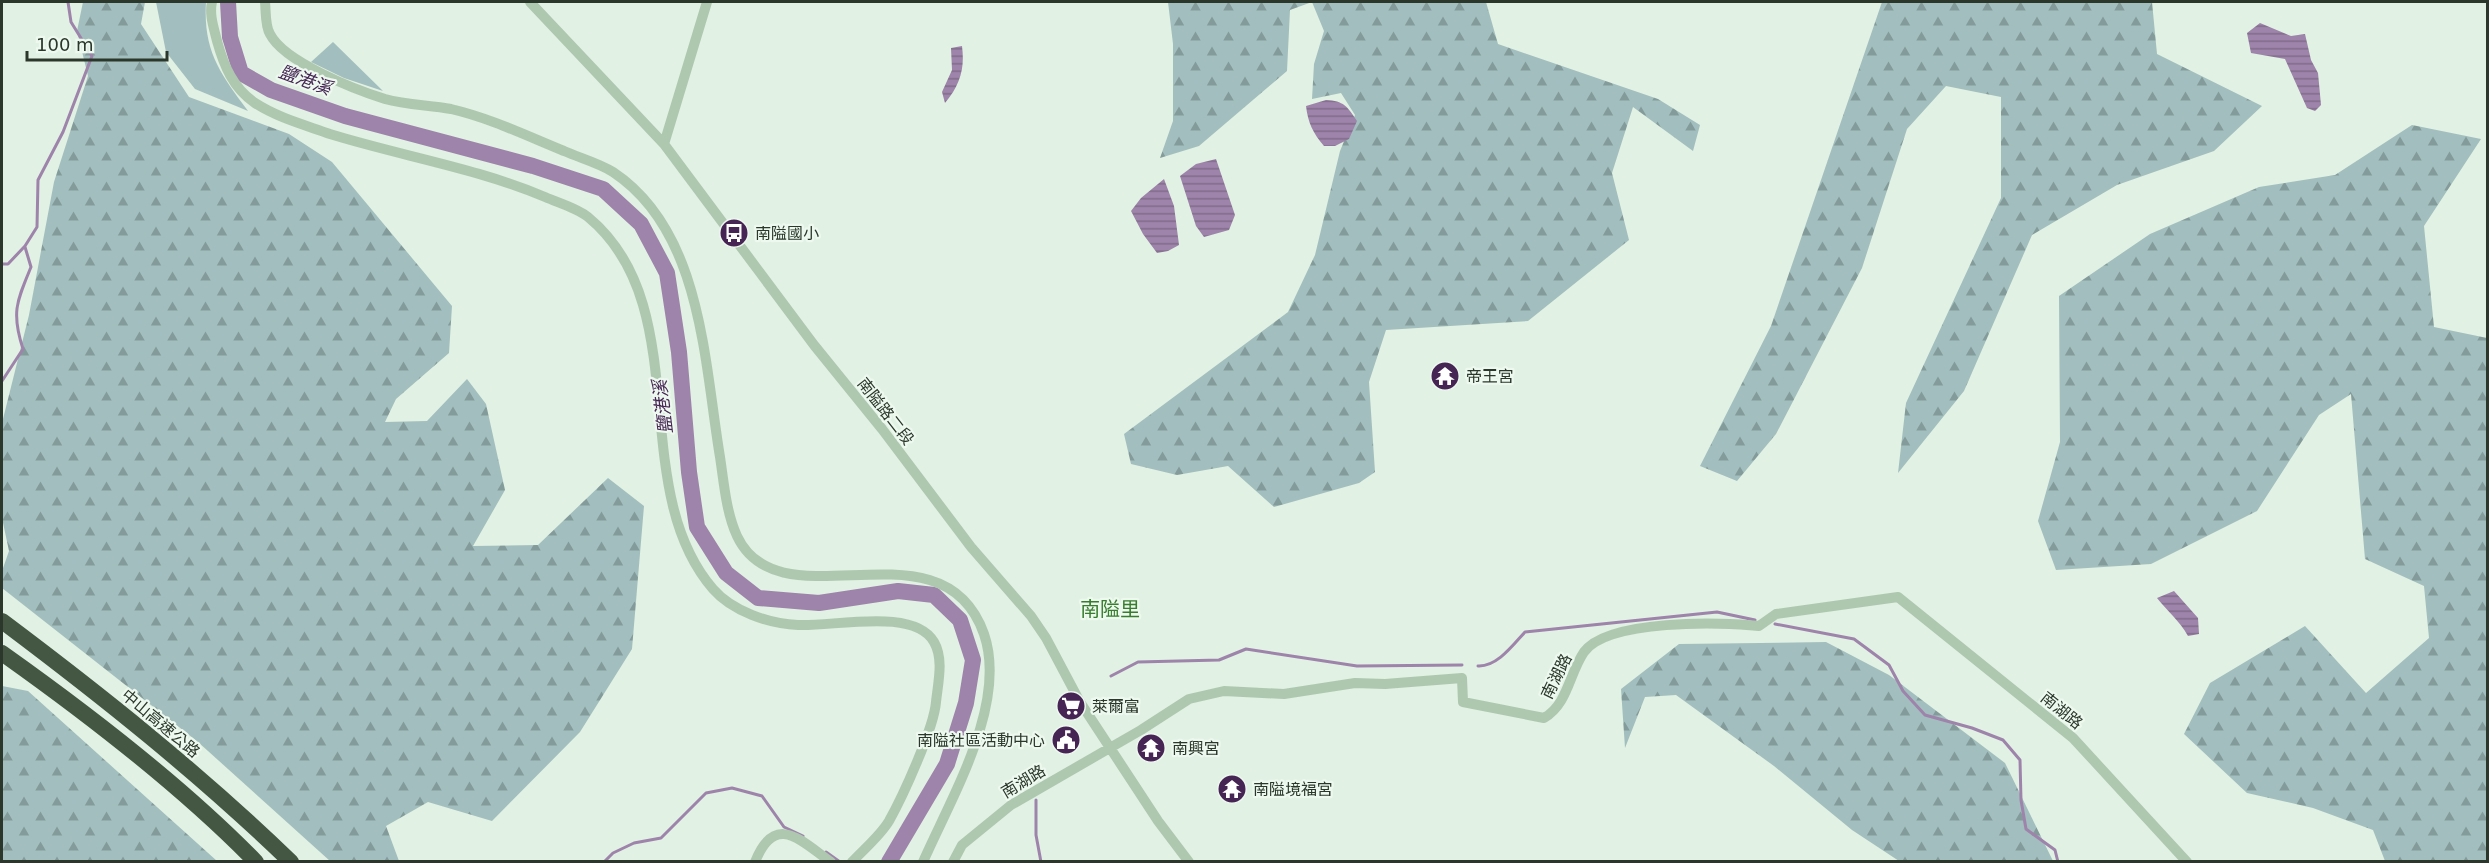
<svg xmlns="http://www.w3.org/2000/svg" width="2489" height="863" font-family="'DejaVu Sans','Noto Sans TC',sans-serif">
  <style>
    .forest { fill: url(#forest-firs) }
    .park { fill: #a2bebe }
    .water { fill: url(#water-rules) }
    .lines { fill: none; stroke-linecap: round; stroke-linejoin: round }
    .stream { stroke: #9e83ab; stroke-width: 3 }
    .river { stroke: #9e83ab; stroke-width: 16 }
    .minor { stroke: #aec8b0; stroke-width: 10 }
    .highway { stroke: #445743; stroke-width: 16 }
    .labels { text-anchor: middle; stroke-width: 4.5; stroke-linejoin: round; paint-order: stroke }
    .poi-label { font-size: 16px; fill: #2c372b; stroke: #edf9ef; text-anchor: start }
    .street-label { font-size: 16px; fill: #2c372b; stroke: #edf9ef }
    .water-label { font-size: 18px; font-style: italic; fill: #462554; stroke: #edf9ef }
    .quarter-label { font-size: 20px; fill: #377d2d; stroke: #edf9ef }
  </style>
  <defs>
    <pattern id="forest-firs" width="22" height="20" patternUnits="userSpaceOnUse" patternTransform="scale(1.5)"><rect width="22" height="20" fill="#a2bebe"/><path d="M5 1l3.5 6h-7zM16 11l3.5 6h-7z" fill="#849b9b"/></pattern>
    <pattern id="water-rules" width="6" height="5" patternUnits="userSpaceOnUse" patternTransform="scale(1.5)"><rect width="6" height="5" fill="#9e83ab"/><path d="M0 2.5h6" fill="none" stroke="#816c8b"/></pattern>
  </defs>
  <rect width="100%" height="100%" fill="#e1f1e3"/>
  <!-- forest -->
  <path class="forest" d="M 83,2 L 145,2 L 141,24 L 189,97 L 289,134 L 332,162 L 452,306 L 449,353 L 396,399 L 385,422 L 427,421 L 467,379 L 486,404 L 505,490 L 473,546 L 538,545 L 608,478 L 644,506 L 632,649 L 580,732 L 492,821 L 428,802 L 386,826 L 399,861 L 330,861 L 198,742 L 2,588 L 2,571 L 9,551 L 2,518 L 2,423 L 29,315 L 54,182 L 88,76 L 77,31 Z
    M 1168,2 L 1486,2 L 1498,44 L 1658,99 L 1700,125 L 1693,151 L 1633,107 L 1612,173 L 1629,240 L 1528,321 L 1386,330 L 1369,382 L 1375,472 L 1359,483 L 1274,507 L 1228,466 L 1177,475 L 1131,464 L 1124,434 L 1288,312 L 1315,255 L 1340,151 L 1355,115 L 1341,93 L 1312,99 L 1314,64 L 1324,31 L 1312,2 L 1290,10 L 1287,71 L 1199,146 L 1160,158 L 1173,121 L 1173,44 Z
    M 1882,2 L 2152,2 L 2157,54 L 2262,106 L 2214,151 L 2117,185 L 2032,235 L 1964,391 L 1898,473 L 1906,403 L 2001,198 L 2001,97 L 1946,86 L 1907,129 L 1862,268 L 1776,434 L 1737,481 L 1700,466 L 1771,326 Z
    M 2412,125 L 2481,139 L 2424,226 L 2434,327 L 2487,338 L 2487,861 L 2385,861 L 2373,830 L 2313,808 L 2247,793 L 2184,734 L 2210,683 L 2305,626 L 2366,693 L 2429,638 L 2424,586 L 2365,559 L 2351,394 L 2319,415 L 2257,511 L 2151,564 L 2056,570 L 2038,521 L 2060,442 L 2059,296 L 2150,234 L 2259,187 L 2335,175 Z
    M 1826,642 L 1889,675 L 2005,763 L 2053,861 L 1899,861 L 1852,830 L 1774,766 L 1676,695 L 1645,697 L 1625,748 L 1621,689 L 1679,644 Z
    M 2,686 L 28,691 L 217,861 L 2,861 Z"/>
  <!-- park -->
  <path class="park" d="M 156,2 L 206,2 C 203,51 220,73 248,111 L 195,89 L 166,52 Z
    M 333,42 L 383,91 L 344,78 L 311,62 Z"/>
  <!-- water -->
  <path class="water" d="M 2260,23 L 2291,36 L 2305,34 L 2311,60 L 2318,73 L 2321,105 L 2315,111 L 2307,108 L 2285,59 L 2251,53 L 2247,33 Z
    M 962,46 C 965,69 960,85 945,103 L 942,92 L 952,70 L 951,48 Z
    M 1326,100 C 1344,101 1347,106 1357,121 L 1349,139 L 1335,146 L 1324,146 C 1313,133 1308,123 1306,106 Z
    M 1216,159 L 1235,215 L 1229,230 L 1204,237 L 1196,226 L 1180,176 L 1196,164 Z
    M 1164,179 L 1174,206 L 1179,245 L 1168,251 L 1157,253 L 1143,234 L 1131,211 L 1141,198 Z
    M 2174,591 L 2198,618 L 2199,634 L 2188,636 C 2179,620 2168,612 2157,598 Z"/>
  <g class="lines">
    <!-- stream -->
    <path class="stream" d="M 2,264 L 8,264 L 25,246 L 37,227 L 38,180 L 63,132 L 92,56 L 71,22 L 68,2
      M 2,381 L 23,349 C 11,312 17,301 31,267 L 25,247
      M 1775,624 L 1854,639 L 1889,665 L 1903,691 L 1925,715 L 1972,728 L 2003,740 L 2020,760 L 2021,800 L 2026,829 L 2055,850 L 2058,862
      M 1478,666 C 1497,667 1513,645 1525,632 L 1717,612 L 1755,620
      M 1111,676 L 1138,662 L 1219,660 L 1246,649 L 1357,666 L 1462,665
      M 1036,800 L 1036,835 L 1041,862
      M 826,852 L 840,862
      M 604,862 L 613,853 L 634,843 L 661,838 L 706,793 L 732,788 L 762,796 L 784,827 L 803,836"/>
    <!-- river -->
    <path class="river" d="M 228,2 L 230,37 L 241,73 L 271,90 L 345,116 L 533,166 L 603,189 L 641,224 L 667,273 L 679,352 L 689,472 L 697,527 L 726,573 L 758,598 L 819,603 L 898,591 L 934,595 L 960,620 L 973,660 L 966,703 L 947,764 L 889,862"/>
    <!-- minor -->
    <path class="minor" d="M 212,2 C 209,15 214,28 217,41 C 224,66 233,88 255,103 C 278,118 305,125 330,134 C 401,156 477,168 545,197 C 559,203 577,208 588,217 C 697,307 625,487 713,589 C 732,611 769,624 798,625 C 833,627 914,607 934,642 C 944,659 938,683 936,702 C 934,728 903,796 889,821 C 880,836 864,849 852,862
      M 265,2 C 266,11 265,26 270,34 C 284,62 356,90 385,99 C 406,105 429,105 451,109 C 490,118 527,136 564,151 C 580,158 599,163 613,172 C 702,231 704,361 720,457 C 724,483 726,512 737,536 C 780,628 942,515 984,634 C 1008,704 951,798 923,862
      M 530,2 L 664,144 L 814,345 L 882,429 L 971,547 L 1031,616 L 1046,638 L 1080,702 L 1158,821 L 1189,862
      M 664,144 L 707,2
      M 755,862 C 775,812 800,840 831,862
      M 953,862 L 962,845 L 1011,805 L 1141,730 L 1189,699 L 1224,691 L 1284,694 L 1355,683 L 1385,684 L 1462,678 L 1463,702 L 1544,718 C 1568,704 1569,674 1584,652 C 1608,619 1721,622 1759,626 L 1776,614 L 1898,597 L 2073,738 L 2187,862"/>
    <!-- highway -->
    <path class="highway" d="M 2,621 C 102,696 200,774 291,862
      M 2,653 C 88,714 182,786 256,862"/>
  </g>
  <!-- icons -->
  <defs>
    <g id="bus-disc" transform="scale(1.5)"><circle r="9.5" fill="#462554" stroke="#edf9ef"/><path d="M-5-6H5V4H4V6H2V4H-2V6H-4V4H-5ZM-3.5-4V0h7V-4ZM-3.5 1.2v1.5H-2V1.2ZM2 1.2v1.5H3.5V1.2Z" fill="#fff"/></g>
    <g id="temple-disc" transform="scale(1.5)"><circle r="9.5" fill="#462554" stroke="#edf9ef"/><path d="M0-6L5-2H3V0L6.5 2.5H4V6H1.5V3h-3V6H-4V2.5H-6.5L-3 0V-2H-5Z" fill="#fff"/></g>
    <g id="supermarket-disc" transform="scale(1.5)"><circle r="9.5" fill="#462554" stroke="#edf9ef"/><path d="M-6-5.5h2.5l.6 2H6L4.5 2H-2.5L-4.4-4H-6ZM-1.5 3.2a1.3 1.3 0 1 0 .1 0ZM3 3.2a1.3 1.3 0 1 0 .1 0Z" fill="#fff"/></g>
    <g id="civic-disc" transform="scale(1.5)"><circle r="9.5" fill="#462554" stroke="#edf9ef"/><path d="M-.6-6.5H3V-4.5H.6V-3L4-1V1h2V6H-6V1h2V-1L-.6-3ZM-1.2 2.5V6h2.4V2.5Z" fill="#fff"/></g>
  </defs>
  <g fill-rule="evenodd">
    <use href="#bus-disc" x="734" y="233"/>
    <use href="#temple-disc" x="1445" y="376"/>
    <use href="#supermarket-disc" x="1071" y="706"/>
    <use href="#civic-disc" x="1066" y="740"/>
    <use href="#temple-disc" x="1151" y="748"/>
    <use href="#temple-disc" x="1232" y="789"/>
  </g>
  <g class="labels">
    <!-- poi labels -->
    <g class="poi-label">
      <text x="755" y="239">南隘國小</text>
      <text x="1466" y="382">帝王宮</text>
      <text x="1092" y="712">萊爾富</text>
      <text x="1045" y="746" text-anchor="end">南隘社區活動中心</text>
      <text x="1172" y="754">南興宮</text>
      <text x="1253" y="795">南隘境福宮</text>
    </g>
    <!-- street labels -->
    <g class="street-label">
      <text transform="translate(886 411) rotate(52)" y="6">南隘路二段</text>
      <text transform="translate(1556 676) rotate(-64)" y="6">南湖路</text>
      <text transform="translate(2062 710) rotate(39)" y="6">南湖路</text>
      <text transform="translate(161 723) rotate(40)" y="6">中山高速公路</text>
      <text transform="translate(1023 781) rotate(-31)" y="6">南湖路</text>
    </g>
    <!-- water labels -->
    <g class="water-label">
      <text transform="translate(305 80) rotate(20)" y="6">鹽港溪</text>
      <text transform="translate(663 407) rotate(-97)" y="6">鹽港溪</text>
    </g>
    <!-- quarter labels -->
    <g class="quarter-label">
      <text x="1110" y="616">南隘里</text>
    </g>
  </g>
  <!-- border -->
  <rect width="2489" height="863" fill="none" stroke="#2c372b" stroke-width="6"/>
  <!-- scale -->
  <path d="M27 51v9h140v-9" fill="none" stroke="#2c372b" stroke-width="3"/>
  <text x="36" y="51" font-size="18" fill="#2c372b" stroke="#edf9ef" stroke-width="4.5" paint-order="stroke">100 m</text>
</svg>
